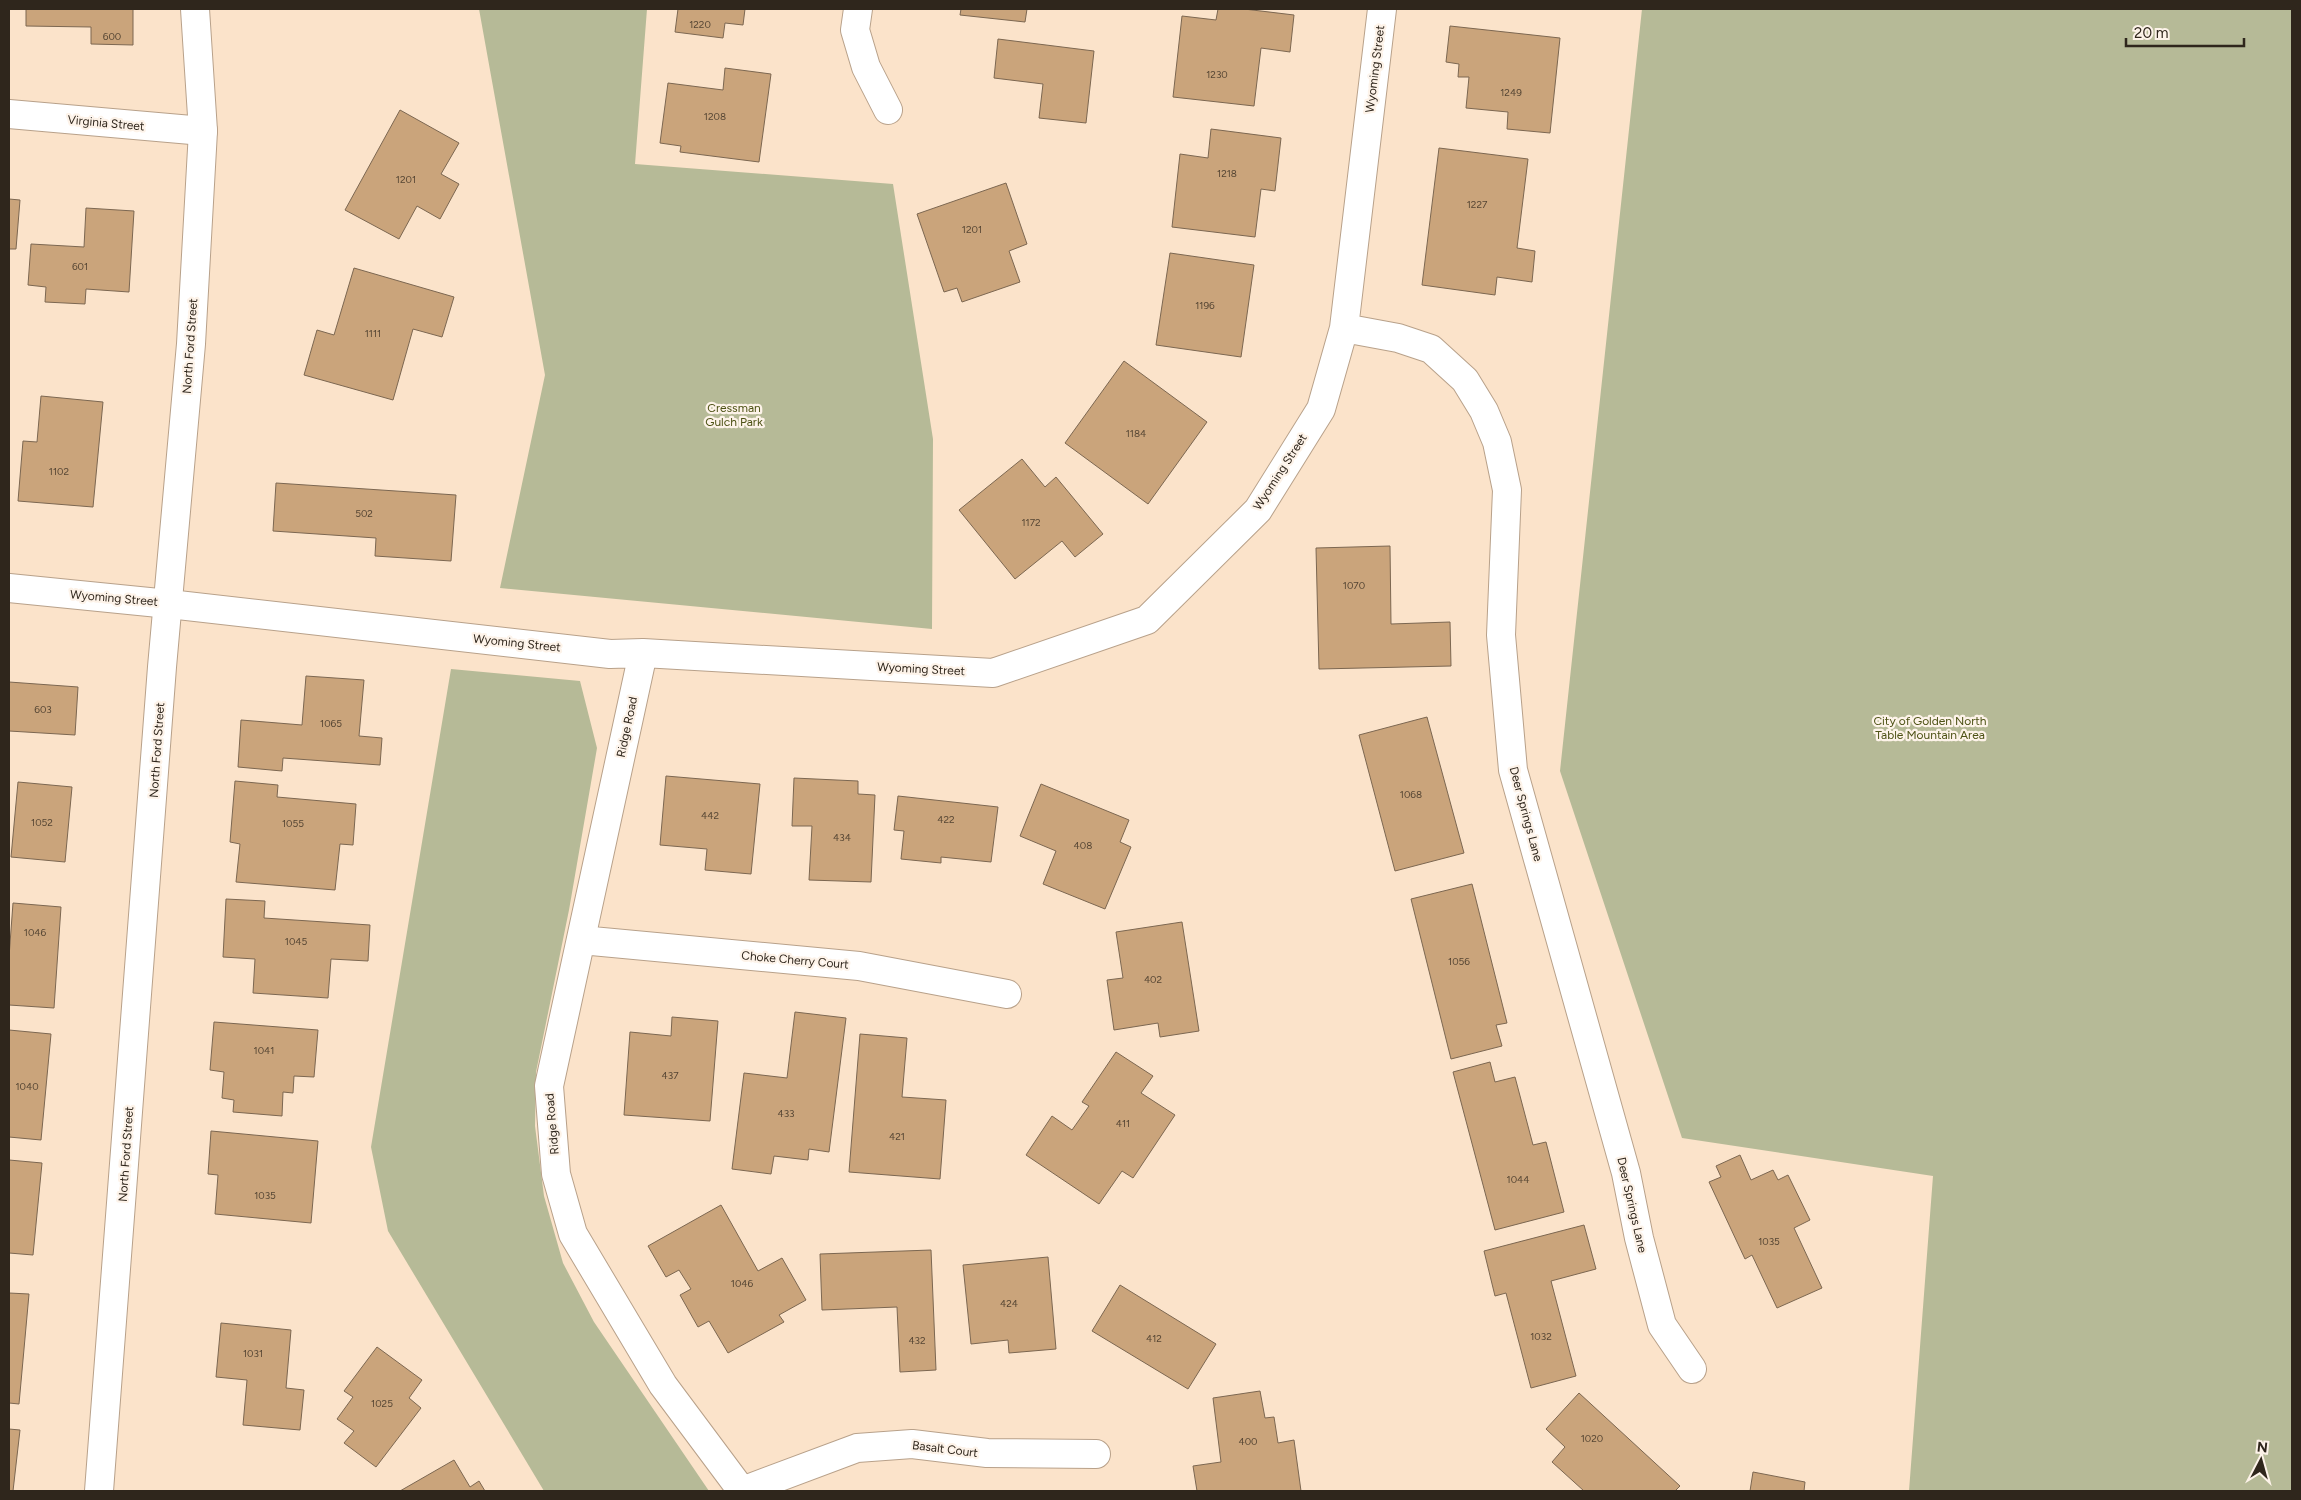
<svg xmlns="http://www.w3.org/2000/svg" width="2301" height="1500" font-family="Figtree,sans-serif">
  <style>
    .green { fill: #b6ba97 }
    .building { fill: #caa47b; stroke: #7c6751 }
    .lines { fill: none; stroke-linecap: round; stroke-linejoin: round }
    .minor-casing { stroke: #b8a18a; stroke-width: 30 }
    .tertiary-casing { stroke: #b8a18a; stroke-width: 30 }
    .minor { stroke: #fff; stroke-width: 28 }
    .tertiary { stroke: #fff; stroke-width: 28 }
    .labels { text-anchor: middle; stroke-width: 4.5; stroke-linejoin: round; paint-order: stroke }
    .number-label { font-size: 10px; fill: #564634 }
    .street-label { font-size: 12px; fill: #2f261c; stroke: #fdf3e9 }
    .park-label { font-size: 12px; fill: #4d5215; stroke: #fdf3e9 }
  </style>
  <rect width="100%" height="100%" fill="#fbe3ca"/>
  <!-- green -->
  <path class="green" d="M 479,9 L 647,9 L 635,164 L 893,184 L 933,439 L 932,629 L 500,588 L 545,375 Z
    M 1642,9 L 2292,9 L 2292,1491 L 1909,1491 L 1933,1176 L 1682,1138 L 1560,771 Z
    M 451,669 L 580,681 L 597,748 L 569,910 L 536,1072 L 535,1126 L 544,1196 L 563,1263 L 594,1322 L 709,1491 L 544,1491 L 388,1231 L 371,1147 Z"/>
  <!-- building -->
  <path class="building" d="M 26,9 L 133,9 L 133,45 L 91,44 L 91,27 L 26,26 Z
    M 678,9 L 745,9 L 743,25 L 725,23 L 723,38 L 675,32 Z
    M 961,9 L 1027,9 L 1025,22 L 960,15 Z
    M 1218,9 L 1244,9 L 1294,15 L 1290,52 L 1261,48 L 1254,106 L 1173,97 L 1182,16 L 1216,20 Z
    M 1450,26 L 1560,38 L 1550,133 L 1507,129 L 1508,112 L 1466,108 L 1469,77 L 1458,77 L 1459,64 L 1446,62 Z
    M 998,39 L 1094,51 L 1086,123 L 1039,118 L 1043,84 L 994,78 Z
    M 725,68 L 771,74 L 759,162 L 680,152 L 681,146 L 660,143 L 668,83 L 723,90 Z
    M 400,110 L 459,143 L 441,174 L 459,184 L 440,219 L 417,206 L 399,239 L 345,210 Z
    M 1211,129 L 1281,138 L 1275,191 L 1261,189 L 1255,237 L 1172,227 L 1180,154 L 1208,158 Z
    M 1439,148 L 1528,159 L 1517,248 L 1535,251 L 1532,282 L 1497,277 L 1495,295 L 1422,285 Z
    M 1006,183 L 1027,244 L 1009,251 L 1020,282 L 962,302 L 957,288 L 944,292 L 917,214 Z
    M 9,199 L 20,200 L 16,249 L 9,249 Z
    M 86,208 L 134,211 L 129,292 L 86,289 L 85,304 L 45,302 L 46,287 L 28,285 L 31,244 L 84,247 Z
    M 1170,253 L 1254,265 L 1241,357 L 1156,345 Z
    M 354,268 L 454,297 L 442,337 L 413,329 L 393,400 L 304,375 L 317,330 L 334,335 Z
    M 1124,361 L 1207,422 L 1148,504 L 1065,443 Z
    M 41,396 L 103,402 L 93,507 L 18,501 L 23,441 L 37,442 Z
    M 1022,459 L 1045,487 L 1056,477 L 1103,534 L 1075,557 L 1062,541 L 1015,579 L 959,510 Z
    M 276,483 L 456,495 L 451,561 L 375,556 L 376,538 L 273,531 Z
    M 1390,546 L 1391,624 L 1450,622 L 1451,666 L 1319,669 L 1316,548 Z
    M 306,676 L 364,680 L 359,736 L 382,738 L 380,765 L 283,758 L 282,771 L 238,767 L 241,720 L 302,725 Z
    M 9,682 L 78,687 L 75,735 L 9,731 Z
    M 1427,717 L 1464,853 L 1395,871 L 1359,735 Z
    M 666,776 L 760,784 L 751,874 L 705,870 L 707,849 L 660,845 Z
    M 794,778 L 858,781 L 858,794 L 875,795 L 871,882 L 809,880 L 812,826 L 792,826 Z
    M 235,781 L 278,785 L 277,797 L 356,804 L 353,845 L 340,844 L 335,890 L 236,882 L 240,844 L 230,842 Z
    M 18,782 L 72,787 L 65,862 L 11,857 Z
    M 1041,784 L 1129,820 L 1120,842 L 1131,847 L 1105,909 L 1043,884 L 1056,851 L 1020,836 Z
    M 898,796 L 998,807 L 991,862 L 941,857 L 941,863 L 901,859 L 904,831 L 894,830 Z
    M 1472,884 L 1507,1023 L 1496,1025 L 1502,1046 L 1451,1059 L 1411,899 Z
    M 226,899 L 265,901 L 264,918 L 370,925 L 368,961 L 331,959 L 328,998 L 253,993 L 255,959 L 223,957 Z
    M 13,903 L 61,907 L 54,1008 L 9,1005 L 9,957 Z
    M 1182,922 L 1199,1031 L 1160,1037 L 1158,1023 L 1114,1030 L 1107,980 L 1123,978 L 1116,932 Z
    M 795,1012 L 846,1018 L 829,1152 L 809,1149 L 808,1160 L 774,1156 L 771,1174 L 732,1169 L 744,1073 L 787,1078 Z
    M 672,1017 L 718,1021 L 710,1121 L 624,1115 L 630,1032 L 671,1036 Z
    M 214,1022 L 318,1030 L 314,1077 L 294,1076 L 293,1093 L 283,1092 L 282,1116 L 233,1112 L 234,1100 L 222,1098 L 224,1072 L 210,1070 Z
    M 9,1030 L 51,1034 L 41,1140 L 9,1137 Z
    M 860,1034 L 907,1038 L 902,1097 L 946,1100 L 940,1179 L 849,1172 Z
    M 1116,1052 L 1153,1076 L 1141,1093 L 1175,1115 L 1133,1178 L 1122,1171 L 1099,1204 L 1026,1155 L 1052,1116 L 1072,1130 L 1089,1106 L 1082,1102 Z
    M 1490,1062 L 1495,1082 L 1515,1077 L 1533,1145 L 1546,1142 L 1564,1212 L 1495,1230 L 1453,1072 Z
    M 211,1131 L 318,1141 L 311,1223 L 215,1214 L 218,1175 L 208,1174 Z
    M 1740,1155 L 1751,1180 L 1773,1170 L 1778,1180 L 1788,1175 L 1810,1220 L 1794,1228 L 1822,1288 L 1777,1308 L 1752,1255 L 1745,1259 L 1709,1182 L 1721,1177 L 1716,1166 Z
    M 9,1160 L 42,1163 L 33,1255 L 9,1253 Z
    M 721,1205 L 758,1271 L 782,1258 L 806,1300 L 779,1315 L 784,1322 L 728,1353 L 709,1321 L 698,1327 L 680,1295 L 691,1289 L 679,1270 L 666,1277 L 648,1246 Z
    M 1584,1225 L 1596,1269 L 1551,1281 L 1576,1376 L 1531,1388 L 1506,1293 L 1495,1296 L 1484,1251 Z
    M 931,1250 L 936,1370 L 900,1372 L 897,1307 L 822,1310 L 820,1254 Z
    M 1048,1257 L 1056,1349 L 1009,1353 L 1008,1340 L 971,1344 L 963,1265 Z
    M 1120,1285 L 1216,1344 L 1188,1389 L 1092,1331 Z
    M 9,1293 L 29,1294 L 19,1404 L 9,1403 Z
    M 221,1323 L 291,1330 L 286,1388 L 304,1390 L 300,1430 L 243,1425 L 247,1380 L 216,1377 Z
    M 377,1347 L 422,1380 L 409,1398 L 421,1408 L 376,1467 L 344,1443 L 354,1431 L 337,1419 L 353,1397 L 344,1391 Z
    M 1260,1391 L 1265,1418 L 1274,1417 L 1278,1443 L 1294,1440 L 1301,1491 L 1197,1491 L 1193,1466 L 1221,1462 L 1213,1398 Z
    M 1579,1393 L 1680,1486 L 1675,1491 L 1584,1491 L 1552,1462 L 1565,1447 L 1546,1429 Z
    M 9,1429 L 20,1430 L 13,1491 L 9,1491 Z
    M 454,1460 L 470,1487 L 479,1481 L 485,1491 L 400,1491 Z
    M 1753,1472 L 1805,1482 L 1804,1491 L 1750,1491 Z"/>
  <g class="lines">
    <!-- minor casing -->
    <g class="minor-casing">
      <path id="minor" d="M 858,9 L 855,30 L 866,67 L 888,110
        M 9,114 L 203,131
        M 1344,328 L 1398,338 L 1431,349 L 1465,380 L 1484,411 L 1497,442 L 1507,490 L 1501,635 L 1513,770 L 1626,1173 L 1639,1238 L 1662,1325 L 1692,1369
        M 9,588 L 169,604 L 610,654 L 643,653 L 993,673 L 1147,620 L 1258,510 L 1321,409 L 1344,328 L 1382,9
        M 643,653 L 549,1086 L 556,1174 L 573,1234 L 663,1385 L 742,1491
        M 581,940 L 859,966 L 1007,994
        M 742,1491 L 857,1448 L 912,1444 L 987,1453 L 1096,1454"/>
    </g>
    <!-- tertiary casing -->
    <g class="tertiary-casing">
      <path id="tertiary" d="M 99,1491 L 162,667 L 191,344 L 203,131 L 195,9"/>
    </g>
    <!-- minor -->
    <use href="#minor" class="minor"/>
    <!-- tertiary -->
    <use href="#tertiary" class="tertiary"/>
  </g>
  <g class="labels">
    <!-- number labels -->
    <g class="number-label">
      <text x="700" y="28">1220</text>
      <text x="112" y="40">600</text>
      <text x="1217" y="78">1230</text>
      <text x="1511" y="96">1249</text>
      <text x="715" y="120">1208</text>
      <text x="1227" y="177">1218</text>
      <text x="406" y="183">1201</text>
      <text x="1477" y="208">1227</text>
      <text x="972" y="233">1201</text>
      <text x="80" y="270">601</text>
      <text x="1205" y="309">1196</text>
      <text x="373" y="337">1111</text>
      <text x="1136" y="437">1184</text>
      <text x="59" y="475">1102</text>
      <text x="364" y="517">502</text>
      <text x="1031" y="526">1172</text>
      <text x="1354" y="589">1070</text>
      <text x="43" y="713">603</text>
      <text x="331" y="727">1065</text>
      <text x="1411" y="798">1068</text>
      <text x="710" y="819">442</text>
      <text x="946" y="823">422</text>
      <text x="42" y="826">1052</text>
      <text x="293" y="827">1055</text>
      <text x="842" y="841">434</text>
      <text x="1083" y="849">408</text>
      <text x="35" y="936">1046</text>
      <text x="296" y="945">1045</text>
      <text x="1459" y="965">1056</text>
      <text x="1153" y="983">402</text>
      <text x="264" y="1054">1041</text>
      <text x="670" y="1079">437</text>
      <text x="27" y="1090">1040</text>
      <text x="786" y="1117">433</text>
      <text x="1123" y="1127">411</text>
      <text x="897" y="1140">421</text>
      <text x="1518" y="1183">1044</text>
      <text x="265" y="1199">1035</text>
      <text x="1769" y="1245">1035</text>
      <text x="742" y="1287">1046</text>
      <text x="1009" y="1307">424</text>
      <text x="1541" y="1340">1032</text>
      <text x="1154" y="1342">412</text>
      <text x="917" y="1344">432</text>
      <text x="253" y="1357">1031</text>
      <text x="382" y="1407">1025</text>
      <text x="1592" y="1442">1020</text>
      <text x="1248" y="1445">400</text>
    </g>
    <!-- street labels -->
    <g class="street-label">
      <text transform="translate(1375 69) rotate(-83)" y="4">Wyoming Street</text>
      <text transform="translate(106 123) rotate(5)" y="4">Virginia Street</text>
      <text transform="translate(190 346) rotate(-86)" y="4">North Ford Street</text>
      <text transform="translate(1280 472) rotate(-57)" y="4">Wyoming Street</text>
      <text transform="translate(114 598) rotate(5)" y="4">Wyoming Street</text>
      <text transform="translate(517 643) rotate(6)" y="4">Wyoming Street</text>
      <text transform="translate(921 669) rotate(3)" y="4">Wyoming Street</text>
      <text transform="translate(627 727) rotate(-78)" y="4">Ridge Road</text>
      <text transform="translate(157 750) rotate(-86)" y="4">North Ford Street</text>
      <text transform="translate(1526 814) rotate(75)" y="4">Deer Springs Lane</text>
      <text transform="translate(795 960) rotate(5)" y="4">Choke Cherry Court</text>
      <text transform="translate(552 1124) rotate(-95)" y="4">Ridge Road</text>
      <text transform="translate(126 1154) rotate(-86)" y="4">North Ford Street</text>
      <text transform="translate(1632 1205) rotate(77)" y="4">Deer Springs Lane</text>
      <text transform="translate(945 1449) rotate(7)" y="4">Basalt Court</text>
    </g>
    <!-- park labels -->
    <g class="park-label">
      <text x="734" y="412">Cressman<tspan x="734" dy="14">Gulch Park</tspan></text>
      <text x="1930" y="725">City of Golden North<tspan x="1930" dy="14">Table Mountain Area</tspan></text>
    </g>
  </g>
  <!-- border -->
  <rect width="2301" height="1500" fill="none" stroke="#2f261c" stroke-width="20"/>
  <!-- north arrow -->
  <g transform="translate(2261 1460) rotate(6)" stroke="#fdf3e9" stroke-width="4" paint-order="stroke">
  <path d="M0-4L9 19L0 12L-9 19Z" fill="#2f261c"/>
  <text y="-8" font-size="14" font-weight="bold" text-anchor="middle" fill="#2f261c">N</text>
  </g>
  <!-- scale -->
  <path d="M2126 38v8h118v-8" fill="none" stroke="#2f261c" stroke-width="2.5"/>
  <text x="2134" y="38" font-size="15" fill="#2f261c" stroke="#fdf3e9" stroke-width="4" paint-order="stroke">20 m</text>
</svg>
